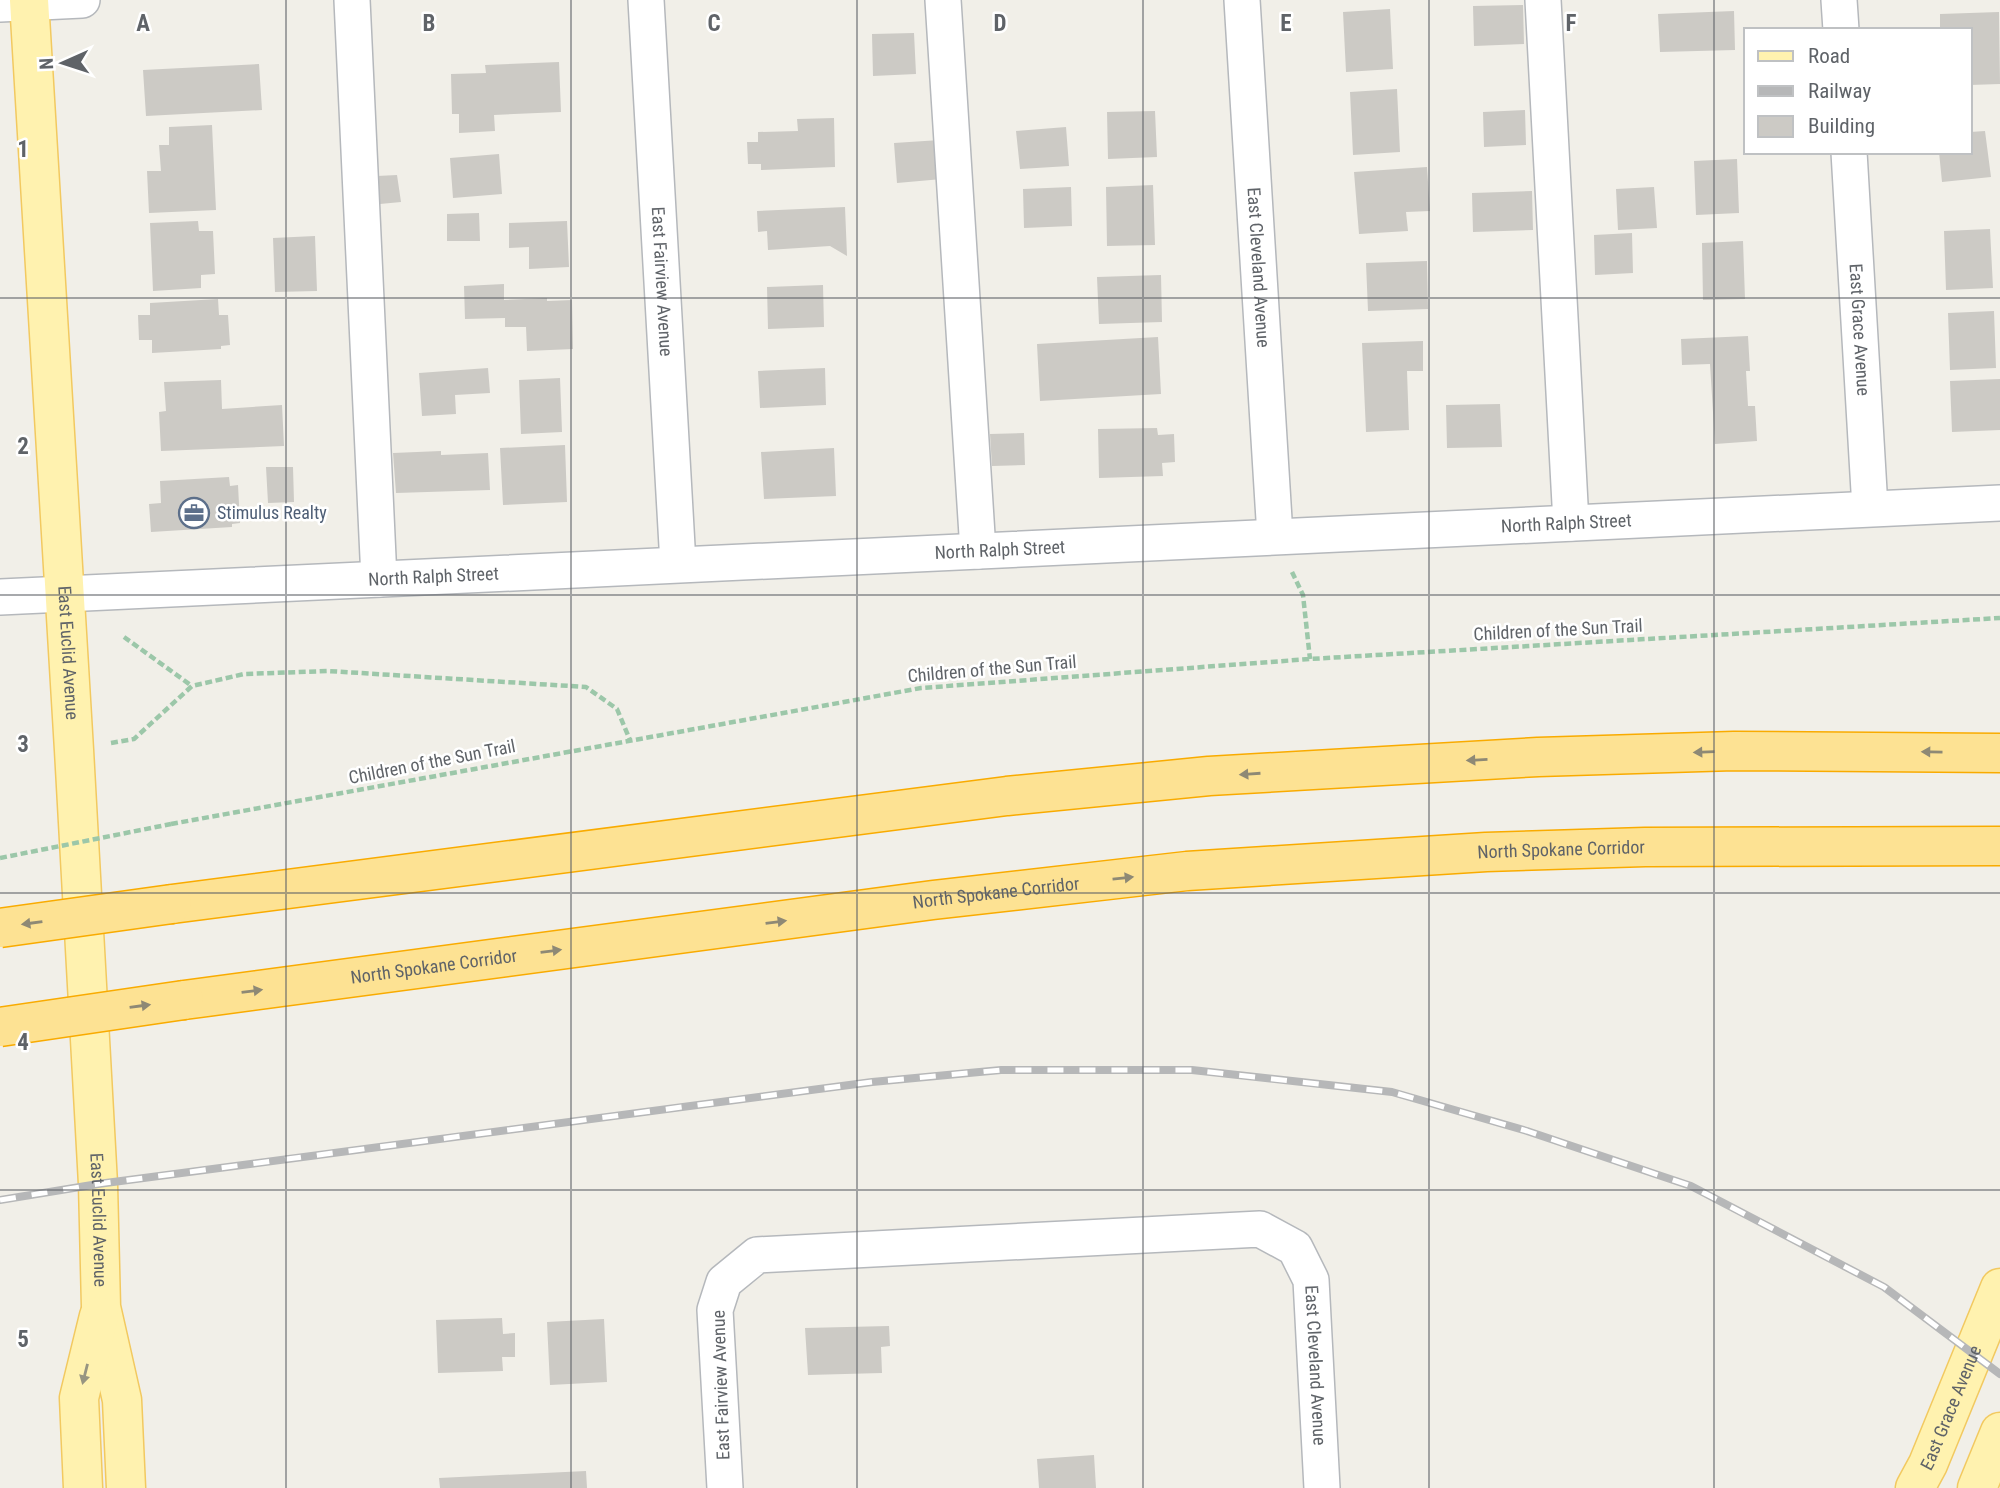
<svg xmlns="http://www.w3.org/2000/svg" width="2000" height="1488" font-family="'Roboto Condensed',sans-serif">
  <style>
    .building { fill: #cccac5 }
    .lines { fill: none; stroke-linecap: round; stroke-linejoin: round }
    .minor-casing { stroke: #b5b8bc; stroke-width: 38 }
    .major-casing { stroke: #f2c960; stroke-width: 41 }
    .highway-casing { stroke: #f9ab00; stroke-width: 41 }
    .path { stroke: #9cc7a9; stroke-width: 4.5; stroke-dasharray: 7 3.5; stroke-linecap: butt }
    .minor { stroke: #fff; stroke-width: 35 }
    .major { stroke: #fff2af; stroke-width: 38 }
    .highway { stroke: #fde293; stroke-width: 38 }
    .rail-casing { stroke: #b6b7b8; stroke-width: 8 }
    .rail { stroke: #fff; stroke-width: 5; stroke-dasharray: 16; stroke-linecap: butt }
    .highway-bridge-casing { stroke: #f9ab00; stroke-width: 41; stroke-linecap: butt }
    .path-bridge { stroke: #9cc7a9; stroke-width: 4.5; stroke-dasharray: 7 3.5; stroke-linecap: butt }
    .highway-bridge { stroke: #fde293; stroke-width: 38 }
    .oneway { fill: #8e8975 }
    .oneway2 { fill: #979581 }
    .grid { fill: none; stroke: #5f6368; stroke-width: 2; stroke-opacity: 0.55 }
    .labels { text-anchor: middle; stroke-width: 5; stroke-linejoin: round; paint-order: stroke }
    .street-label { font-size: 18px; fill: #5f6368; stroke: #fff }
    .service-label { font-size: 18px; fill: #4e5e75; stroke: #fff; text-anchor: start }
    .grid-label { font-size: 23px; text-anchor: middle; font-weight: bold; fill: #5f6368; stroke: #fff; stroke-width: 5; stroke-linejoin: round; paint-order: stroke }
  </style>
  <rect width="100%" height="100%" fill="#f1efe8"/>
  <!-- building -->
  <path class="building" d="M 1523,5 L 1524,44 L 1474,46 L 1473,6 Z
    M 1390,9 L 1393,69 L 1346,72 L 1343,12 Z
    M 1734,11 L 1735,50 L 1660,52 L 1658,14 Z
    M 1999,12 L 2000,84 L 1970,85 L 1970,30 L 1940,30 L 1940,14 Z
    M 914,33 L 916,74 L 873,76 L 872,34 Z
    M 559,62 L 561,112 L 494,115 L 495,131 L 459,133 L 459,114 L 452,114 L 451,74 L 486,73 L 485,65 Z
    M 259,64 L 262,110 L 146,116 L 143,70 Z
    M 1397,89 L 1400,152 L 1353,155 L 1350,92 Z
    M 1525,110 L 1526,145 L 1484,147 L 1483,112 Z
    M 1155,111 L 1157,157 L 1108,159 L 1107,112 Z
    M 834,118 L 835,167 L 761,170 L 761,164 L 748,164 L 747,142 L 758,142 L 758,132 L 798,131 L 797,119 Z
    M 212,125 L 216,210 L 149,213 L 147,171 L 161,171 L 159,145 L 169,145 L 169,127 Z
    M 1066,127 L 1069,166 L 1020,169 L 1016,131 Z
    M 1985,131 L 1991,177 L 1942,182 L 1939,152 L 1970,152 L 1970,132 Z
    M 940,140 L 942,179 L 897,183 L 894,143 Z
    M 499,154 L 502,194 L 453,198 L 450,158 Z
    M 1737,159 L 1739,213 L 1696,215 L 1694,161 Z
    M 1427,167 L 1430,211 L 1406,212 L 1408,231 L 1359,234 L 1354,172 Z
    M 397,175 L 401,202 L 380,204 L 377,176 Z
    M 1153,185 L 1155,245 L 1107,246 L 1106,187 Z
    M 1071,187 L 1072,226 L 1024,228 L 1023,189 Z
    M 1654,187 L 1657,228 L 1618,230 L 1616,189 Z
    M 1532,191 L 1533,230 L 1473,232 L 1472,193 Z
    M 845,207 L 847,256 L 830,246 L 768,250 L 767,231 L 758,232 L 757,211 Z
    M 479,213 L 480,241 L 447,241 L 447,214 Z
    M 198,221 L 199,231 L 213,231 L 215,274 L 201,275 L 201,288 L 153,291 L 150,223 Z
    M 567,221 L 569,267 L 529,269 L 529,247 L 509,248 L 509,223 Z
    M 1990,229 L 1993,288 L 1946,290 L 1944,231 Z
    M 1632,233 L 1633,273 L 1595,275 L 1594,235 Z
    M 315,236 L 317,291 L 275,292 L 273,238 Z
    M 1743,241 L 1745,299 L 1703,300 L 1702,243 Z
    M 1427,261 L 1428,309 L 1368,311 L 1366,263 Z
    M 1161,275 L 1162,322 L 1099,324 L 1097,277 Z
    M 504,284 L 504,300 L 547,298 L 547,301 L 572,300 L 573,349 L 527,351 L 526,327 L 505,327 L 505,318 L 465,319 L 464,286 Z
    M 823,285 L 824,327 L 768,329 L 767,287 Z
    M 218,299 L 219,315 L 228,315 L 230,345 L 221,346 L 221,349 L 152,353 L 152,340 L 139,340 L 138,315 L 150,315 L 150,303 Z
    M 1994,311 L 1996,368 L 1950,370 L 1948,313 Z
    M 1748,336 L 1750,371 L 1746,371 L 1748,406 L 1755,406 L 1757,441 L 1715,444 L 1710,364 L 1682,365 L 1681,339 Z
    M 1158,337 L 1161,394 L 1040,401 L 1037,344 Z
    M 1423,341 L 1423,371 L 1407,371 L 1409,430 L 1366,432 L 1362,343 Z
    M 488,368 L 490,393 L 455,395 L 456,414 L 422,416 L 419,373 Z
    M 825,368 L 826,405 L 760,408 L 758,371 Z
    M 560,378 L 562,432 L 521,434 L 519,380 Z
    M 2000,379 L 2000,430 L 1952,432 L 1950,381 Z
    M 221,380 L 222,409 L 282,405 L 284,446 L 161,451 L 159,412 L 166,411 L 164,382 Z
    M 1500,404 L 1502,447 L 1447,448 L 1446,405 Z
    M 1157,428 L 1158,435 L 1174,434 L 1175,462 L 1162,463 L 1163,476 L 1099,478 L 1098,429 Z
    M 1024,433 L 1025,465 L 992,466 L 990,434 Z
    M 565,445 L 567,502 L 503,505 L 500,448 Z
    M 834,448 L 836,496 L 764,499 L 761,452 Z
    M 441,451 L 441,455 L 488,453 L 490,490 L 396,493 L 393,453 Z
    M 266,467 L 293,467 L 294,502 L 268,503 Z
    M 229,477 L 230,486 L 238,485 L 240,523 L 232,524 L 232,527 L 151,532 L 149,504 L 161,503 L 160,481 Z
    M 502,1318 L 503,1334 L 515,1333 L 515,1357 L 502,1357 L 503,1371 L 438,1373 L 436,1320 Z
    M 604,1319 L 607,1382 L 550,1385 L 547,1322 Z
    M 889,1326 L 890,1346 L 881,1347 L 882,1373 L 808,1375 L 805,1328 Z
    M 1094,1455 L 1096,1488 L 1039,1488 L 1037,1459 Z
    M 586,1471 L 587,1488 L 440,1488 L 439,1478 Z"/>
  <g class="lines">
    <!-- minor casing -->
    <g class="minor-casing">
      <g id="minor">
        <path d="M 352,0 L 379,579"/>
        <path id="s1" d="M 646,0 L 678,564"/>
        <path d="M 943,0 L 978,551"/>
        <path id="s2" d="M 1242,0 L 1275,536"/>
        <path d="M 1543,0 L 1571,523"/>
        <path d="M 1839,0 L 1841,30"/>
        <path d="M 0,4 L 82,0"/>
        <path id="s3" d="M 1849,152 L 1870,508"/>
        <path id="s4" d="M 0,597 L 2000,503"/>
        <path id="s5" d="M 725,1488 L 715,1310 L 724,1282 L 757,1255 L 1260,1229 L 1295,1248 L 1311,1280 L 1322,1488"/>
      </g>
    </g>
    <!-- major casing -->
    <g class="major-casing">
      <g id="major">
        <path id="s6" d="M 29,0 L 74,750 L 98,1184 L 101,1307 L 122,1400 L 126,1488"/>
        <path d="M 83,1488 L 79,1398 L 99,1316"/>
        <path id="s7" d="M 1915,1488 L 1928,1464 L 2000,1288"/>
        <path d="M 1977,1488 L 2000,1432"/>
      </g>
    </g>
    <!-- highway casing -->
    <g class="highway-casing">
      <g id="highway">
        <path d="M 172,904 L 1007,796 L 1209,776 L 1538,757 L 1734,751 L 2000,753"/>
        <path id="s8" d="M 184,1000 L 933,900 L 1187,871 L 1486,852 L 1645,847 L 2000,846"/>
      </g>
    </g>
    <!-- path -->
    <path class="path" d="M 1292,572 L 1303,595 L 1310,659
      M 124,637 L 192,686
      M 111,743 L 134,739 L 192,686 L 244,674 L 328,671 L 586,687 L 617,709 L 630,740
      M 171,824 L 921,688 L 1310,659 L 2000,618"/>
    <!-- minor -->
    <use href="#minor" class="minor"/>
    <!-- major -->
    <use href="#major" class="major"/>
    <!-- highway -->
    <use href="#highway" class="highway"/>
    <!-- rail casing -->
    <g class="rail-casing">
      <path id="rail" d="M 0,1200 L 98,1184 L 872,1082 L 1001,1070 L 1192,1070 L 1392,1092 L 1527,1131 L 1691,1186 L 1884,1287 L 2000,1374"/>
    </g>
    <!-- rail -->
    <use href="#rail" class="rail"/>
    <!-- highway-bridge casing -->
    <g class="highway-bridge-casing">
      <path id="highway-bridge" d="M 0,928 L 172,904
        M 0,1027 L 184,1000"/>
    </g>
    <!-- path-bridge -->
    <path class="path-bridge" d="M 0,858 L 171,824"/>
    <!-- highway-bridge -->
    <use href="#highway-bridge" class="highway-bridge"/>
  </g>
  <!-- one-way arrows -->
  <defs><path id="oneway-solid" d="M-6-.8H1V-3.2L6.5 0L1 3.2V.8H-6Z" transform="scale(1.75)"/></defs>
  <g class="oneway">
    <use href="#oneway-solid" transform="translate(1704 752) rotate(178)"/>
    <use href="#oneway-solid" transform="translate(1932 752) rotate(-179)"/>
    <use href="#oneway-solid" transform="translate(1477 760) rotate(177)"/>
    <use href="#oneway-solid" transform="translate(1250 774) rotate(176)"/>
    <use href="#oneway-solid" transform="translate(1123 878) rotate(-6)"/>
    <use href="#oneway-solid" transform="translate(776 922) rotate(-7)"/>
    <use href="#oneway-solid" transform="translate(32 923) rotate(172)"/>
    <use href="#oneway-solid" transform="translate(551 951) rotate(-7)"/>
    <use href="#oneway-solid" transform="translate(252 991) rotate(-7)"/>
    <use href="#oneway-solid" transform="translate(140 1006) rotate(-8)"/>
  </g>
  <use class="oneway2" href="#oneway-solid" transform="translate(85 1374) rotate(104)"/>
  <!-- grid -->
  <path class="grid" d="M 286,0 L 286,1488M 571,0 L 571,1488M 857,0 L 857,1488M 1143,0 L 1143,1488M 1429,0 L 1429,1488M 1714,0 L 1714,1488M 0,298 L 2000,298M 0,595 L 2000,595M 0,893 L 2000,893M 0,1190 L 2000,1190"/>
  <!-- icons -->
  <defs>
    <g id="office-ring" transform="scale(1.575)"><circle r="9.5" fill="#fff" stroke="#5c6f8a" stroke-width="1.5"/><path d="M-6-3h4V-5.5h4V-3h4V5H-6ZM-1-4.5V-3h2v-1.5ZM-6 0V1H6V0Z" fill="#5c6f8a"/></g>
  </defs>
  <g fill-rule="evenodd">
    <use href="#office-ring" x="194" y="513"/>
  </g>
  <g class="labels">
    <!-- street labels -->
    <g class="street-label">
      <text dy="6" stroke="none"><textPath href="#s2" startOffset="268">East Cleveland Avenue</textPath></text>
      <text dy="6" stroke="none"><textPath href="#s1" startOffset="282">East Fairview Avenue</textPath></text>
      <text dy="6" stroke="none"><textPath href="#s3" startOffset="178">East Grace Avenue</textPath></text>
      <text dy="6" stroke="none"><textPath href="#s4" startOffset="1568">North Ralph Street</textPath></text>
      <text dy="6" stroke="none"><textPath href="#s4" startOffset="1001">North Ralph Street</textPath></text>
      <text dy="6" stroke="none"><textPath href="#s4" startOffset="434">North Ralph Street</textPath></text>
      <text transform="translate(1558 630) rotate(-3)" y="6">Children of the Sun Trail</text>
      <text dy="6" stroke="none"><textPath href="#s6" startOffset="654">East Euclid Avenue</textPath></text>
      <text transform="translate(992 669) rotate(-5)" y="6">Children of the Sun Trail</text>
      <text transform="translate(432 762) rotate(-11)" y="6">Children of the Sun Trail</text>
      <text dy="6" stroke="none"><textPath href="#s8" startOffset="1386">North Spokane Corridor</textPath></text>
      <text dy="6" stroke="none"><textPath href="#s8" startOffset="819">North Spokane Corridor</textPath></text>
      <text dy="6" stroke="none"><textPath href="#s8" startOffset="252">North Spokane Corridor</textPath></text>
      <text dy="6" stroke="none"><textPath href="#s6" startOffset="1222">East Euclid Avenue</textPath></text>
      <text dy="6" stroke="none"><textPath href="#s5" startOffset="915">East Cleveland Avenue</textPath></text>
      <text transform="translate(721 1385) rotate(-92)" y="6">East Fairview Avenue</text>
      <text dy="6" stroke="none"><textPath href="#s7" startOffset="88">East Grace Avenue</textPath></text>
    </g>
    <!-- service labels -->
    <g class="service-label">
      <text x="217" y="519">Stimulus Realty</text>
    </g>
  </g>
  <g class="grid-label">
    <text x="143" y="31">A</text>
    <text x="429" y="31">B</text>
    <text x="714" y="31">C</text>
    <text x="1000" y="31">D</text>
    <text x="1286" y="31">E</text>
    <text x="1571" y="31">F</text>
    <text x="23" y="157">1</text>
    <text x="23" y="454">2</text>
    <text x="23" y="752">3</text>
    <text x="23" y="1050">4</text>
    <text x="23" y="1347">5</text>
  </g>
  <!-- legend -->
  <rect x="1744" y="28" width="228" height="126" fill="#ffffff" stroke="#bfc1c3" stroke-width="2"/>
  <rect x="1758" y="51" width="35" height="10" fill="#fff2af" stroke="#bfc1c3" stroke-width="2"/>
  <text x="1808" y="63" font-size="21" fill="#5f6368">Road</text>
  <rect x="1758" y="86" width="35" height="10" fill="#b6b7b8" stroke="#bfc1c3" stroke-width="2"/>
  <text x="1808" y="98" font-size="21" fill="#5f6368">Railway</text>
  <rect x="1758" y="116" width="35" height="21" fill="#cccac5" stroke="#bfc1c3" stroke-width="2"/>
  <text x="1808" y="133" font-size="21" fill="#5f6368">Building</text>
  <!-- north arrow -->
  <g transform="translate(63 63) rotate(267)" stroke="#ffffff" stroke-width="5" paint-order="stroke">
  <path d="M0-5L12 26L0 18L-12 26Z" fill="#5f6368"/>
  <text y="-10" font-size="19" font-weight="bold" text-anchor="middle" fill="#5f6368">N</text>
  </g>
</svg>
